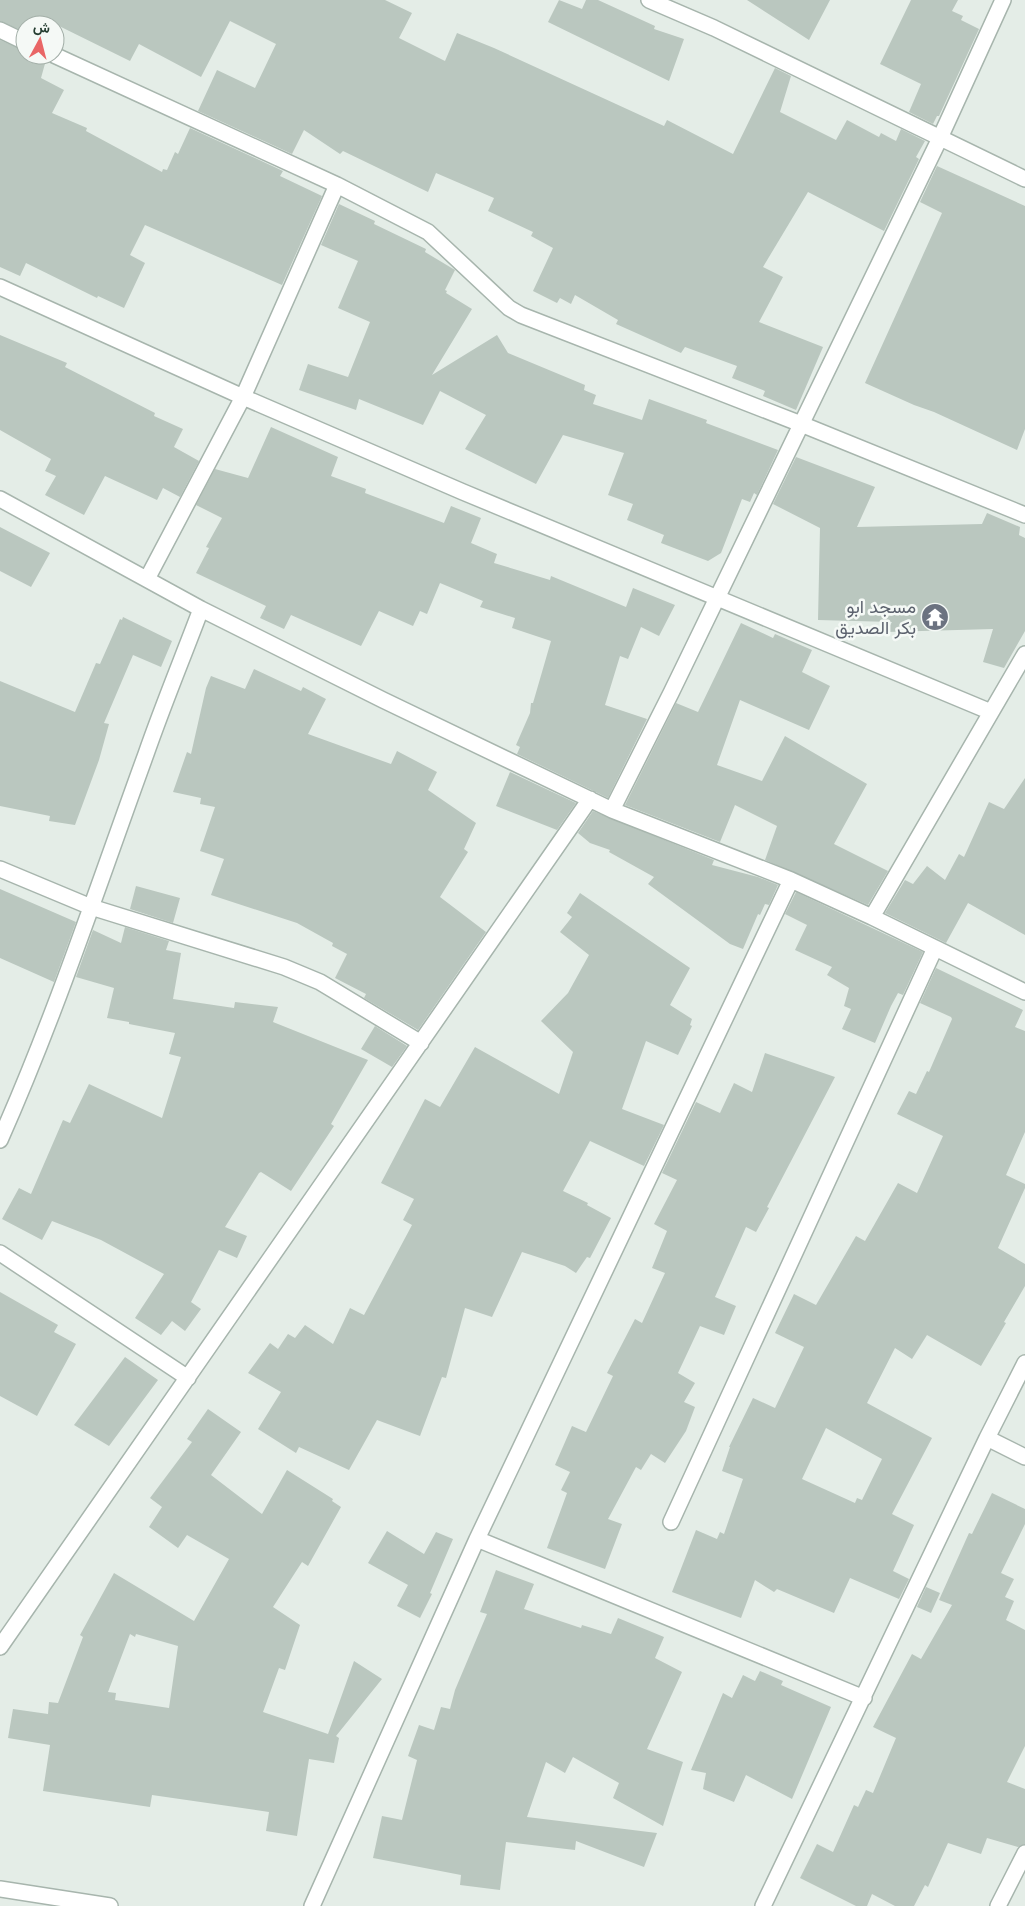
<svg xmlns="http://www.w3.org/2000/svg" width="1025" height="1906" font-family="Jost,Vazirmatn,sans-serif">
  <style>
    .building { fill: #bac7bf; fill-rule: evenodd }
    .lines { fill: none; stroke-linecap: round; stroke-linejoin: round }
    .minor-casing { stroke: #a7b5ad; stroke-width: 18 }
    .minor { stroke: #fff; stroke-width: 15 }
    .labels { text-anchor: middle; stroke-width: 5; stroke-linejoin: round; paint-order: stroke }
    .worship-label { font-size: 18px; fill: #5b616d; stroke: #f5f9f6; text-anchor: end }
  </style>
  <rect width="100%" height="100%" fill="#e4ede7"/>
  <!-- building -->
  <path class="building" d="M 0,0 L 385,0 L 412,13 L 399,38 L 445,61 L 457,33 L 494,48 L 664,126 L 667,120 L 733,154 L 775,68 L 791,76 L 780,112 L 836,140 L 847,120 L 879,137 L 881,133 L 896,141 L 901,129 L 925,141 L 916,157 L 919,159 L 884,231 L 808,192 L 763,267 L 783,277 L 759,322 L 823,347 L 796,410 L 763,396 L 765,391 L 732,378 L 737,366 L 685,347 L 681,353 L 616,324 L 618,320 L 575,295 L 571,304 L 560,298 L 557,303 L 533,291 L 553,248 L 531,236 L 533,232 L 488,211 L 494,198 L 436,173 L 428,192 L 343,151 L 340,154 L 304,130 L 292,154 L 198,111 L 217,70 L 255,88 L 276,44 L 230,21 L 201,77 L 139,44 L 130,61 L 57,25 L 55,31 L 55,25 L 25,25 L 25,32 L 0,21 Z
    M 559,0 L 582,9 L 586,0 L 598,0 L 655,26 L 654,29 L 684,39 L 669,81 L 548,22 Z
    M 747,0 L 830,0 L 809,40 Z
    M 911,0 L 958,0 L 952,11 L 963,16 L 961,20 L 979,29 L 939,116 L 937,116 L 933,124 L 909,112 L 921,84 L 880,64 Z
    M 0,40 L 25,51 L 25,55 L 45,55 L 46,60 L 41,78 L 64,90 L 52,113 L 87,128 L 86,131 L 162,172 L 163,169 L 167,170 L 175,152 L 178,154 L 190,128 L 283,171 L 280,176 L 322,196 L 282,285 L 145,225 L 130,255 L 145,263 L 124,308 L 98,296 L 97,298 L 26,263 L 20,276 L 0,267 Z
    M 937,166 L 1025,206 L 1025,429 L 1017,450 L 934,412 L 914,405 L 865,383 L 942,213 L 920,202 Z
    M 339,204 L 375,221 L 374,224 L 426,249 L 425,252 L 455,270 L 445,290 L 447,291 L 446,293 L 472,309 L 432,375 L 497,335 L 508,353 L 585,385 L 584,390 L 596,395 L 593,404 L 642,420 L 649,399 L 707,420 L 706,423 L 778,450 L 757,495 L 754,493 L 750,502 L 742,499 L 721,553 L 708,561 L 661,543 L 664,535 L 627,520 L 633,504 L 608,495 L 624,453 L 563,435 L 536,484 L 465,449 L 486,415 L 440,391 L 423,425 L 359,399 L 356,410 L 299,390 L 308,364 L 348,377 L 370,322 L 338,308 L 358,261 L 321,245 Z
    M 0,335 L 67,363 L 65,367 L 155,413 L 154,416 L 183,429 L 174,447 L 199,461 L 180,497 L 163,488 L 157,500 L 105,476 L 84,515 L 45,495 L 56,476 L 45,471 L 51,459 L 0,430 Z
    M 271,427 L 338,457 L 331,476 L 366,489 L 365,493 L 444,523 L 451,506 L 481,518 L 471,543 L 497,554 L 494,563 L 550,580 L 551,576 L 626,607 L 633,588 L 675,605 L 659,636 L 641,627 L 628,659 L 620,656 L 605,705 L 647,719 L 608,798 L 517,754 L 520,747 L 516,745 L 530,713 L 531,703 L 533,703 L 551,641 L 512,628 L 515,618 L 480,607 L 483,601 L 440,583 L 427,614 L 420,611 L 413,626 L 379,611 L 361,646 L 291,615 L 284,629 L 260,618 L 266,606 L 196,573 L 209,548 L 206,547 L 222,518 L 196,505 L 215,469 L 248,478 Z
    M 796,457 L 875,487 L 857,527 L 982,524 L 987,513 L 1020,527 L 1019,535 L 1025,538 L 1025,631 L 1004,668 L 983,662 L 993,629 L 886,632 L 892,622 L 818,620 L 820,528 L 773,504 Z
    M 0,527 L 50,553 L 31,587 L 0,571 Z
    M 123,617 L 172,641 L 161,667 L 133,655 L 104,723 L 109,724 L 99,760 L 75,825 L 49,821 L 50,816 L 0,806 L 0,681 L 75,712 L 96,663 L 100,664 L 120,619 L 122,620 Z
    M 741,623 L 773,638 L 775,634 L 812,650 L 802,672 L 830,686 L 809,730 L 740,700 L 717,765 L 762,781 L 785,736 L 867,784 L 834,844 L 888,871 L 868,905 L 765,860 L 777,826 L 735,805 L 720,842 L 625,805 L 676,703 L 698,712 Z
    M 254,669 L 301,691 L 303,687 L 326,699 L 308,734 L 391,764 L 397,751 L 437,772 L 428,790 L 476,823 L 464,849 L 468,852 L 440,897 L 486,932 L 418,1030 L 364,998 L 366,994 L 335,978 L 347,954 L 332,946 L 333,943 L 297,923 L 211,895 L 224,859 L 200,851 L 215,807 L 200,804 L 201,798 L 173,792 L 187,752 L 191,754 L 206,688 L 211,676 L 245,689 Z
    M 510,772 L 576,803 L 557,830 L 496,806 Z
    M 1025,778 L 1025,935 L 968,903 L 946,943 L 885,913 L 905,880 L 913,884 L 927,866 L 945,880 L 959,854 L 964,857 L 989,802 L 1004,809 Z
    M 593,811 L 714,860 L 712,865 L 758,877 L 778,885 L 769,905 L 765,904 L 760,915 L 758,914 L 743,949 L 730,944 L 648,884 L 654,877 L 609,852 L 610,850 L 590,843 L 578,833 Z
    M 136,886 L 180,898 L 173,923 L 130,909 Z
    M 0,889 L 76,922 L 54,982 L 0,958 Z
    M 796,892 L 923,952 L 903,995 L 898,993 L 891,1006 L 875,1043 L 842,1029 L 851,1009 L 844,1006 L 849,988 L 827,975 L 832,967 L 795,950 L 807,925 L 785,914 Z
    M 580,893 L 690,968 L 670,1005 L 692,1019 L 690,1025 L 692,1026 L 678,1055 L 646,1041 L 622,1109 L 664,1125 L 644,1166 L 590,1141 L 563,1191 L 588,1203 L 587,1205 L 611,1218 L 590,1258 L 587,1257 L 576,1273 L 565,1266 L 522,1252 L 492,1317 L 465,1308 L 446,1378 L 442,1377 L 420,1436 L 377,1420 L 349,1470 L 299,1447 L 296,1453 L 258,1429 L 281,1392 L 248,1373 L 270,1343 L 278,1349 L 288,1334 L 295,1338 L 305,1325 L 333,1344 L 350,1308 L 364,1315 L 412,1225 L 403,1220 L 414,1199 L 381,1183 L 425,1099 L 440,1107 L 475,1047 L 559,1094 L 573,1052 L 541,1021 L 568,993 L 589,955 L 560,932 L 572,917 L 567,913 Z
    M 125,927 L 169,941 L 166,950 L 181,953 L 173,999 L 234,1008 L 235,1002 L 278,1007 L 273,1022 L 368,1060 L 331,1124 L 334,1126 L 291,1191 L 261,1172 L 259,1173 L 225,1227 L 247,1236 L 237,1258 L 219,1250 L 191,1302 L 201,1309 L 185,1331 L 172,1321 L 161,1335 L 135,1318 L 164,1274 L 101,1240 L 52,1221 L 42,1240 L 2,1219 L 19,1188 L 31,1194 L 63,1120 L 70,1123 L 89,1084 L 162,1118 L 181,1057 L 169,1054 L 175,1033 L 129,1024 L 129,1022 L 107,1018 L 114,988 L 76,977 L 93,930 L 121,943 Z
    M 936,968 L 1023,1010 L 1015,1027 L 1025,1031 L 1025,1132 L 1006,1175 L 1025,1184 L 1025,1188 L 998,1248 L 1025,1264 L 1025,1286 L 1004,1322 L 1006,1323 L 981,1366 L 927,1335 L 912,1359 L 895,1348 L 867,1403 L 932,1438 L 892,1514 L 914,1525 L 893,1571 L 909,1579 L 899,1599 L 850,1578 L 834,1613 L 777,1589 L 774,1592 L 755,1580 L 741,1618 L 672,1592 L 696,1530 L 717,1539 L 720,1532 L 724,1534 L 743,1479 L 722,1471 L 730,1447 L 729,1447 L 753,1398 L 775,1408 L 804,1347 L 775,1333 L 794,1294 L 816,1305 L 856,1236 L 865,1241 L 898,1183 L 917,1193 L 943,1136 L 897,1114 L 909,1091 L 916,1094 L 927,1071 L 929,1072 L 952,1019 L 951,1017 L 920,1003 ZM 826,1428 L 882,1459 L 862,1500 L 857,1498 L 855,1503 L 802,1479 Z
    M 375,1026 L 407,1046 L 392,1067 L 361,1049 Z
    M 765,1053 L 835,1077 L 767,1207 L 769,1208 L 756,1232 L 746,1227 L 715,1297 L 736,1306 L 724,1335 L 700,1326 L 678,1373 L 695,1383 L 684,1402 L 695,1407 L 686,1431 L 665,1463 L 651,1454 L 641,1470 L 636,1467 L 608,1519 L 622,1524 L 605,1569 L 547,1548 L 567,1493 L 561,1490 L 570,1472 L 555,1465 L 572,1426 L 586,1432 L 613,1376 L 607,1373 L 635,1319 L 642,1323 L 665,1273 L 652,1268 L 667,1231 L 654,1224 L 677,1180 L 662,1173 L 696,1102 L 720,1113 L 734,1083 L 752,1092 Z
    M 0,1292 L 58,1325 L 54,1332 L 76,1344 L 37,1416 L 0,1396 Z
    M 125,1357 L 158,1380 L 109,1446 L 74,1425 Z
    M 208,1409 L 241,1432 L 211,1475 L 262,1514 L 287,1470 L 333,1499 L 332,1501 L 341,1507 L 308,1566 L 302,1562 L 273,1607 L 300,1625 L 285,1670 L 279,1668 L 263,1712 L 328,1734 L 354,1661 L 382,1679 L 336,1736 L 339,1738 L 334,1763 L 309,1759 L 297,1836 L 266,1831 L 269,1812 L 152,1795 L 150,1807 L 43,1791 L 50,1745 L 8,1738 L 13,1709 L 48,1714 L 49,1702 L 58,1703 L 83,1637 L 80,1635 L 114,1573 L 194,1621 L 229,1559 L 187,1535 L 178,1548 L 149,1527 L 162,1507 L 150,1498 L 192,1442 L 187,1439 ZM 130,1634 L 135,1637 L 136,1634 L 178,1646 L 169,1708 L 115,1700 L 116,1693 L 108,1692 Z
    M 992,1493 L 1025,1509 L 1025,1524 L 1001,1573 L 1014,1579 L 1005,1597 L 1014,1601 L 1006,1620 L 1025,1630 L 1025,1746 L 1007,1782 L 1025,1789 L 1025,1844 L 1018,1847 L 987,1838 L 981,1854 L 948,1843 L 928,1887 L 925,1885 L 914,1906 L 895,1906 L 872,1894 L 867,1906 L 856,1906 L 800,1878 L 817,1844 L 833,1852 L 854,1805 L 858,1807 L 866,1790 L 873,1793 L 896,1738 L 873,1727 L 912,1654 L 921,1659 L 952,1605 L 939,1600 L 969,1533 L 972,1534 Z
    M 387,1531 L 424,1554 L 436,1532 L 453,1539 L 430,1593 L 432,1594 L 420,1618 L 397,1606 L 408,1585 L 368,1563 Z
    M 496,1570 L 534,1584 L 524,1609 L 581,1628 L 582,1625 L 611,1634 L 618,1618 L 664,1637 L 655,1658 L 682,1672 L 647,1749 L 683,1762 L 663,1826 L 613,1798 L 619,1783 L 573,1757 L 565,1773 L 546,1762 L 527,1817 L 657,1833 L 644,1867 L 576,1841 L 575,1850 L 506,1842 L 500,1890 L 460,1885 L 461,1875 L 373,1858 L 382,1816 L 402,1820 L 417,1760 L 408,1756 L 419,1725 L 434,1730 L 441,1707 L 450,1709 L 455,1690 L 487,1614 L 480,1612 Z
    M 926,1587 L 940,1593 L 931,1613 L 917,1607 Z
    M 760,1671 L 783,1681 L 781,1685 L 831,1707 L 792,1799 L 746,1775 L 734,1802 L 703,1789 L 706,1773 L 691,1770 L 723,1693 L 732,1698 L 743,1675 L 755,1681 Z"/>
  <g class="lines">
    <!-- minor casing -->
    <g class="minor-casing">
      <path id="minor" d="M 649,0 L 714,28 L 1025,179
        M 0,30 L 25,42
        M 54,55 L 337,185 L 428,232 L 509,308 L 521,315 L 801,424 L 1025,515
        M 0,287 L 243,397 L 463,492 L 991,712
        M 0,499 L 201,609 L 383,700 L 612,810 L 791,880 L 872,917 L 1025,992
        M 147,579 L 243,397 L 337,185
        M 612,810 L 671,693 L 940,138 L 1003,0
        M 0,869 L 91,907 L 284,967 L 320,982 L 421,1043
        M 872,917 L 1025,654
        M 0,1140 C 56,1014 99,883 146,754 C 163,705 183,657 201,609
        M 0,1253 L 188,1378
        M 987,1438 L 1025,1457
        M 671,1522 L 935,948
        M 477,1539 L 864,1698
        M 0,1647 L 590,799
        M 0,1889 L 110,1906
        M 312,1906 L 477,1539 L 791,880
        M 763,1906 L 987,1438 L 1025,1363
        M 998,1906 L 1025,1853"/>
    </g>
    <!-- minor -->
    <use href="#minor" class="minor"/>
  </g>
  <!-- icons -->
  <defs>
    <g id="temple-disc" transform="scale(1.4375)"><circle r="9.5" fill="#6b7280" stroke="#f5f9f6"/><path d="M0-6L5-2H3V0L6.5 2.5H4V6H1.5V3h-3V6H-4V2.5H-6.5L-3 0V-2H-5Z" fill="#fff"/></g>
  </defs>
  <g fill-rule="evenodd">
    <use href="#temple-disc" x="935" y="617"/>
  </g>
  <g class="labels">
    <!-- worship labels -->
    <g class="worship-label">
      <text x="916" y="613">مسجد ابو<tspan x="916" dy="21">بكر الصديق</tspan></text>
    </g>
  </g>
  <!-- north arrow -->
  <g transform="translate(40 40) rotate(7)"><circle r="24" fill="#f5f9f6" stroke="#a2aea7"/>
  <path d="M0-4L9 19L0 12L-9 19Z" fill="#e96666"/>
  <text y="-8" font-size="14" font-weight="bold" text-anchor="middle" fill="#253d31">ش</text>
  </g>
</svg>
